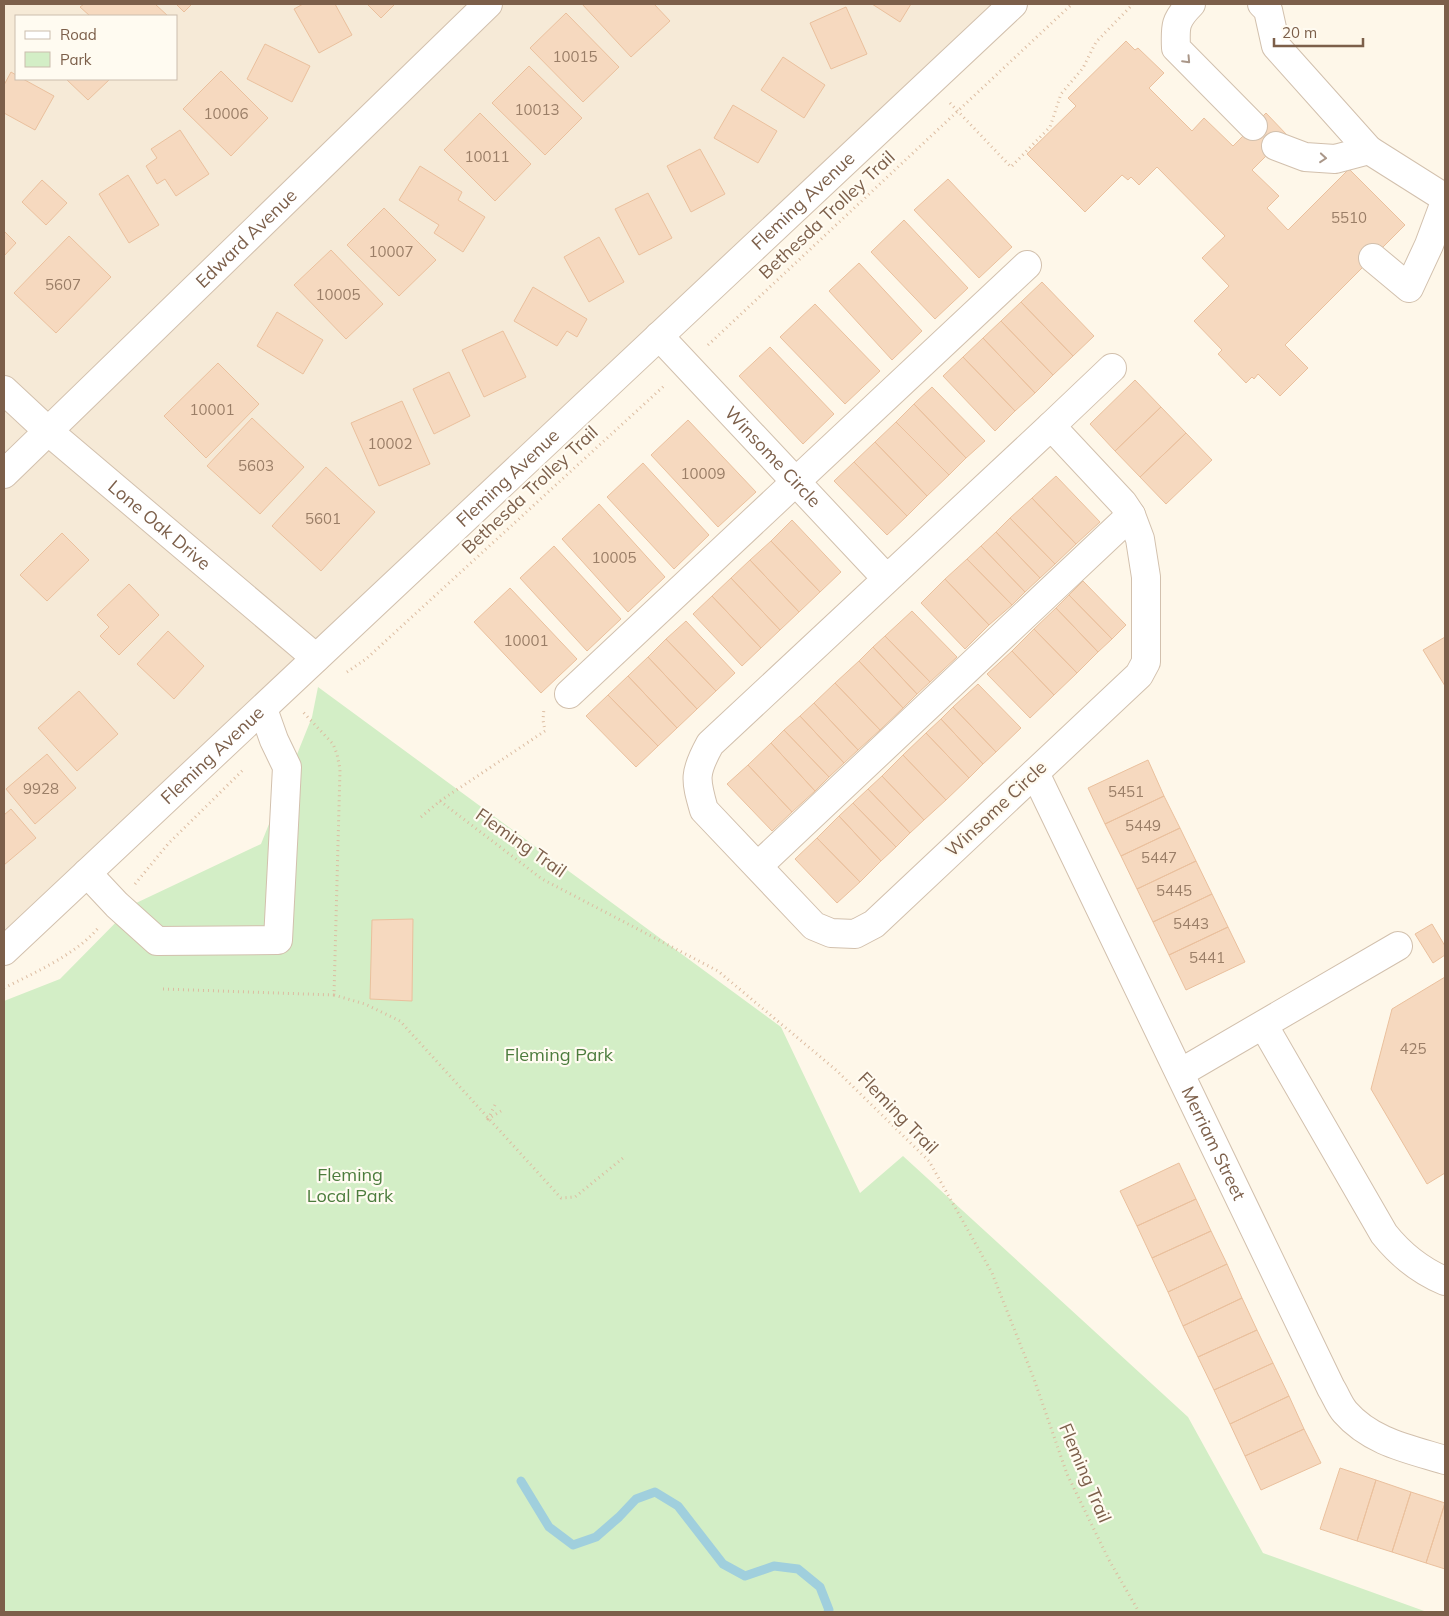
<svg xmlns="http://www.w3.org/2000/svg" width="1449" height="1616" font-family="Mulish,sans-serif">
  <style>
    .residential { fill: #f6ead7; fill-rule: evenodd }
    .green { fill: #d3eec6 }
    .lines { fill: none; stroke-linecap: round; stroke-linejoin: round }
    .stream { stroke: #a0cfdd; stroke-width: 9 }
    .building { fill: #f6d9bf; stroke: #eac09d }
    .minor-casing { stroke: #d2c0ad; stroke-width: 30 }
    .path { stroke: #dcbca1; stroke-width: 3; stroke-dasharray: 1 4; stroke-linecap: butt }
    .minor { stroke: #fff; stroke-width: 28 }
    .oneway { stroke: #aa9789 }
    .labels { text-anchor: middle; stroke-width: 4.5; stroke-linejoin: round; paint-order: stroke }
    .number-label { font-size: 15px; fill: #9a7e67 }
    .street-label { font-size: 18px; fill: #7c5f4a; stroke: #fffbf1 }
    .park-label { font-size: 18px; fill: #4c7c3d; stroke: #fffbf1 }
  </style>
  <rect width="100%" height="100%" fill="#fef7e9"/>
  <!-- residential -->
  <path class="residential" d="M 4,4 L 1012,4 L 4,951 ZM 16,16 L 176,16 L 176,79 L 16,79 Z"/>
  <!-- green -->
  <path class="green" d="M 318,687 L 781,1027 L 860,1193 L 903,1156 L 1188,1417 L 1263,1553 L 1427,1612 L 4,1612 L 4,1001 L 60,979 L 134,904 L 261,844 L 312,717 Z"/>
  <g class="lines">
    <!-- stream -->
    <path class="stream" d="M 521,1481 L 549,1527 L 573,1545 L 596,1537 L 619,1517 L 636,1499 L 655,1492 L 678,1506 L 723,1564 L 745,1576 L 774,1566 L 798,1569 L 820,1587 L 829,1610 L 828,1612"/>
  </g>
  <!-- building -->
  <path class="building" d="M 84,4 L 155,4 L 168,16 L 90,16 L 80,7 Z
    M 176,4 L 192,4 L 184,12 Z
    M 303,4 L 335,4 L 352,35 L 319,53 L 294,9 Z
    M 367,4 L 395,4 L 381,18 Z
    M 582,4 L 654,4 L 670,21 L 631,57 Z
    M 872,4 L 911,4 L 900,22 Z
    M 846,7 L 867,54 L 831,69 L 810,23 Z
    M 566,13 L 619,67 L 583,102 L 530,48 Z
    M 1126,41 L 1135,50 L 1138,48 L 1164,73 L 1149,88 L 1192,131 L 1204,118 L 1233,146 L 1266,113 L 1287,135 L 1252,170 L 1279,196 L 1267,208 L 1288,230 L 1349,169 L 1405,225 L 1285,345 L 1308,368 L 1280,396 L 1258,374 L 1254,379 L 1252,377 L 1246,383 L 1218,354 L 1222,350 L 1194,321 L 1229,286 L 1202,258 L 1225,236 L 1157,167 L 1139,185 L 1131,177 L 1128,180 L 1122,175 L 1085,212 L 1027,154 L 1076,106 L 1068,98 Z
    M 265,44 L 310,66 L 292,102 L 247,79 Z
    M 783,57 L 825,85 L 804,118 L 761,90 Z
    M 529,66 L 582,118 L 545,155 L 492,103 Z
    M 221,71 L 268,118 L 231,156 L 183,109 Z
    M 11,72 L 16,75 L 16,79 L 23,79 L 54,96 L 35,130 L 4,113 L 4,85 Z
    M 66,79 L 110,79 L 88,100 Z
    M 733,105 L 777,131 L 758,163 L 714,138 Z
    M 480,113 L 531,164 L 495,201 L 444,150 Z
    M 180,130 L 209,174 L 176,196 L 165,179 L 157,184 L 146,166 L 157,158 L 151,149 Z
    M 700,149 L 725,194 L 691,212 L 667,166 Z
    M 420,166 L 462,192 L 458,200 L 485,217 L 463,252 L 434,233 L 439,225 L 399,200 Z
    M 128,175 L 159,225 L 129,243 L 99,194 Z
    M 948,179 L 1012,247 L 979,278 L 914,210 Z
    M 42,180 L 67,203 L 46,225 L 22,202 Z
    M 648,193 L 672,238 L 639,255 L 615,209 Z
    M 384,208 L 436,260 L 399,296 L 347,245 Z
    M 904,220 L 968,288 L 935,319 L 871,252 Z
    M 4,231 L 16,243 L 4,256 Z
    M 69,236 L 111,277 L 56,333 L 14,293 Z
    M 599,237 L 624,282 L 589,302 L 564,257 Z
    M 331,250 L 383,304 L 346,339 L 294,285 Z
    M 859,263 L 922,331 L 892,360 L 829,291 Z
    M 1042,282 L 1094,336 L 1073,356 L 1021,302 Z
    M 533,287 L 587,319 L 577,337 L 567,331 L 557,346 L 514,321 Z
    M 1021,302 L 1073,356 L 1053,375 L 1001,321 Z
    M 815,304 L 880,371 L 845,404 L 780,337 Z
    M 277,312 L 323,340 L 303,374 L 257,346 Z
    M 1001,321 L 1053,375 L 1035,393 L 983,338 Z
    M 503,331 L 526,377 L 484,397 L 462,350 Z
    M 983,338 L 1035,393 L 1015,411 L 963,357 Z
    M 770,347 L 834,414 L 803,444 L 739,376 Z
    M 963,357 L 1015,411 L 995,431 L 943,376 Z
    M 218,363 L 259,404 L 206,458 L 164,416 Z
    M 449,372 L 470,416 L 434,434 L 413,389 Z
    M 1135,380 L 1161,407 L 1115,451 L 1090,424 Z
    M 932,387 L 985,441 L 966,458 L 914,404 Z
    M 402,401 L 430,464 L 379,486 L 351,423 Z
    M 914,404 L 966,458 L 949,475 L 896,422 Z
    M 1161,407 L 1186,433 L 1140,477 L 1115,451 Z
    M 252,418 L 304,467 L 260,514 L 207,466 Z
    M 688,420 L 756,492 L 718,527 L 651,455 Z
    M 896,422 L 949,475 L 927,496 L 875,442 Z
    M 1186,433 L 1212,460 L 1166,504 L 1140,477 Z
    M 875,442 L 927,496 L 907,516 L 854,462 Z
    M 854,462 L 907,516 L 887,535 L 834,481 Z
    M 643,463 L 709,535 L 674,569 L 607,497 Z
    M 326,467 L 375,512 L 321,571 L 272,526 Z
    M 1056,476 L 1100,522 L 1076,544 L 1032,498 Z
    M 1032,498 L 1076,544 L 1055,564 L 1010,518 Z
    M 599,504 L 665,577 L 628,612 L 562,539 Z
    M 1010,518 L 1055,564 L 1040,578 L 996,532 Z
    M 792,520 L 841,572 L 820,592 L 771,541 Z
    M 996,532 L 1040,578 L 1025,592 L 981,546 Z
    M 62,533 L 89,560 L 47,601 L 20,575 Z
    M 771,541 L 820,592 L 799,612 L 750,560 Z
    M 554,546 L 621,619 L 587,651 L 520,578 Z
    M 981,546 L 1025,592 L 1012,605 L 967,559 Z
    M 967,559 L 1012,605 L 989,625 L 945,579 Z
    M 750,560 L 799,612 L 780,630 L 731,578 Z
    M 731,578 L 780,630 L 761,648 L 712,596 Z
    M 945,579 L 989,625 L 965,649 L 921,603 Z
    M 1083,581 L 1126,625 L 1112,639 L 1069,595 Z
    M 129,584 L 159,615 L 119,655 L 100,636 L 109,627 L 97,615 Z
    M 510,588 L 577,659 L 541,693 L 474,622 Z
    M 1069,595 L 1112,639 L 1098,652 L 1056,608 Z
    M 712,596 L 761,648 L 742,666 L 693,614 Z
    M 1056,608 L 1098,652 L 1077,673 L 1034,629 Z
    M 912,611 L 957,657 L 930,682 L 885,636 Z
    M 686,621 L 735,673 L 716,691 L 666,639 Z
    M 1034,629 L 1077,673 L 1054,695 L 1012,651 Z
    M 168,631 L 204,666 L 174,699 L 137,664 Z
    M 885,636 L 930,682 L 917,694 L 873,647 Z
    M 1445,637 L 1445,686 L 1423,650 Z
    M 666,639 L 716,691 L 697,709 L 648,657 Z
    M 873,647 L 917,694 L 903,708 L 859,661 Z
    M 1012,651 L 1054,695 L 1030,718 L 987,674 Z
    M 648,657 L 697,709 L 677,728 L 628,676 Z
    M 859,661 L 903,708 L 880,730 L 835,683 Z
    M 628,676 L 677,728 L 658,746 L 608,695 Z
    M 835,683 L 880,730 L 858,750 L 814,703 Z
    M 978,684 L 1021,728 L 996,752 L 953,707 Z
    M 79,691 L 118,734 L 77,771 L 38,728 Z
    M 608,695 L 658,746 L 636,767 L 586,716 Z
    M 814,703 L 858,750 L 844,763 L 800,716 Z
    M 953,707 L 996,752 L 983,764 L 941,719 Z
    M 800,716 L 844,763 L 829,777 L 784,730 Z
    M 941,719 L 983,764 L 969,778 L 926,733 Z
    M 784,730 L 829,777 L 815,791 L 771,743 Z
    M 926,733 L 969,778 L 946,800 L 903,755 Z
    M 771,743 L 815,791 L 792,812 L 748,765 Z
    M 47,754 L 76,788 L 35,824 L 6,789 Z
    M 903,755 L 946,800 L 924,820 L 882,776 Z
    M 1148,760 L 1164,796 L 1105,824 L 1088,788 Z
    M 748,765 L 792,812 L 772,831 L 727,784 Z
    M 882,776 L 924,820 L 910,833 L 868,789 Z
    M 868,789 L 910,833 L 896,847 L 853,803 Z
    M 1164,796 L 1180,828 L 1121,856 L 1105,824 Z
    M 853,803 L 896,847 L 881,861 L 839,816 Z
    M 11,809 L 36,838 L 4,865 L 4,815 Z
    M 839,816 L 881,861 L 860,882 L 817,838 Z
    M 1180,828 L 1196,861 L 1137,889 L 1121,856 Z
    M 817,838 L 860,882 L 837,903 L 795,859 Z
    M 1196,861 L 1212,894 L 1153,922 L 1137,889 Z
    M 1212,894 L 1228,927 L 1169,955 L 1153,922 Z
    M 413,919 L 412,1001 L 370,999 L 372,920 Z
    M 1432,924 L 1445,946 L 1445,955 L 1433,963 L 1415,934 Z
    M 1228,927 L 1245,962 L 1186,990 L 1169,955 Z
    M 1445,977 L 1445,1173 L 1427,1184 L 1371,1089 L 1392,1009 Z
    M 1179,1163 L 1196,1199 L 1137,1226 L 1120,1191 Z
    M 1196,1199 L 1211,1231 L 1152,1258 L 1137,1226 Z
    M 1211,1231 L 1227,1264 L 1168,1292 L 1152,1258 Z
    M 1227,1264 L 1242,1298 L 1183,1326 L 1168,1292 Z
    M 1242,1298 L 1257,1330 L 1198,1357 L 1183,1326 Z
    M 1257,1330 L 1273,1363 L 1214,1390 L 1198,1357 Z
    M 1273,1363 L 1289,1396 L 1230,1424 L 1214,1390 Z
    M 1289,1396 L 1304,1429 L 1245,1456 L 1230,1424 Z
    M 1304,1429 L 1321,1463 L 1261,1490 L 1245,1456 Z
    M 1340,1468 L 1376,1480 L 1357,1541 L 1320,1529 Z
    M 1376,1480 L 1411,1492 L 1392,1552 L 1357,1541 Z
    M 1411,1492 L 1445,1503 L 1426,1563 L 1392,1552 Z
    M 1445,1503 L 1445,1569 L 1426,1563 Z"/>
  <g class="lines">
    <!-- minor casing -->
    <g class="minor-casing">
      <g id="minor">
        <path d="M 1191,4 C 1175,20 1175,26 1176,48 L 1253,126"/>
        <path d="M 1262,4 L 1268,10 L 1276,46 L 1369,150 L 1335,159 L 1305,157 L 1276,146"/>
        <path d="M 1369,150 L 1445,198"/>
        <path d="M 1373,258 L 1409,288 L 1429,245 L 1445,202"/>
        <path id="s1" d="M 659,336 L 887,579 L 1051,426 L 1123,503 L 1131,515 L 1140,539 L 1146,577 L 1146,662 L 1139,675 L 874,924 L 855,934 L 831,933 L 814,926 L 704,810 C 695,779 694,773 710,744 L 887,579"/>
        <path id="s2" d="M 4,390 L 48,431 L 316,658"/>
        <path d="M 1051,426 L 1112,368"/>
        <path id="s3" d="M 4,474 L 488,4"/>
        <path d="M 569,694 L 1027,265"/>
        <path id="s4" d="M 1035,773 L 1331,1388 C 1336,1396 1339,1405 1345,1412 C 1371,1442 1409,1449 1445,1460"/>
        <path d="M 758,866 L 1131,515"/>
        <path d="M 87,873 L 117,905 L 157,941 L 278,940 L 287,767 L 274,740 L 263,709"/>
        <path id="s5" d="M 4,951 L 1013,4"/>
        <path d="M 1264,1026 L 1384,1234 C 1400,1254 1421,1271 1445,1281"/>
        <path d="M 1180,1073 L 1398,946"/>
      </g>
    </g>
    <!-- path -->
    <path class="path" d="M 950,103 L 1011,167 L 1050,127 L 1061,94 L 1083,68 L 1096,42 L 1133,4
      M 708,345 L 1072,4
      M 347,672 L 366,659 L 665,385
      M 440,801 L 542,879 L 718,971 L 836,1070 L 929,1161 L 992,1273 L 1034,1379 L 1067,1474 L 1109,1560 L 1139,1612
      M 421,817 L 440,801 L 545,731 L 543,720 L 544,708
      M 135,884 L 168,844 L 244,769
      M 4,988 C 34,973 77,954 99,927
      M 163,989 L 334,995 L 340,769 L 337,754 L 333,744 L 302,711
      M 334,995 L 365,1004 L 400,1021 L 561,1198 L 575,1197 L 623,1158
      M 495,1105 L 488,1119 L 501,1111"/>
    <!-- minor -->
    <use href="#minor" class="minor"/>
  </g>
  <!-- one-way arrows -->
  <defs><path id="oneway-chevron" d="M-2-3.5L2.5 0L-2 3.5" fill="none" stroke-width="1.6" stroke-linecap="round" stroke-linejoin="round" transform="scale(1.25)"/></defs>
  <g class="oneway">
    <use href="#oneway-chevron" transform="translate(1187 60) rotate(47)"/>
    <use href="#oneway-chevron" transform="translate(1323 158) rotate(5)"/>
  </g>
  <g class="labels">
    <!-- number labels -->
    <g class="number-label">
      <text x="575" y="62">10015</text>
      <text x="537" y="115">10013</text>
      <text x="226" y="119">10006</text>
      <text x="487" y="162">10011</text>
      <text x="1349" y="223">5510</text>
      <text x="391" y="257">10007</text>
      <text x="63" y="290">5607</text>
      <text x="338" y="300">10005</text>
      <text x="212" y="415">10001</text>
      <text x="390" y="449">10002</text>
      <text x="256" y="471">5603</text>
      <text x="703" y="479">10009</text>
      <text x="323" y="524">5601</text>
      <text x="614" y="563">10005</text>
      <text x="526" y="646">10001</text>
      <text x="41" y="794">9928</text>
      <text x="1126" y="797">5451</text>
      <text x="1143" y="831">5449</text>
      <text x="1159" y="863">5447</text>
      <text x="1174" y="896">5445</text>
      <text x="1191" y="929">5443</text>
      <text x="1207" y="963">5441</text>
      <text x="1413" y="1054">425</text>
    </g>
    <!-- street labels -->
    <g class="street-label">
      <text dy="6" stroke="none"><textPath href="#s5" startOffset="1096">Fleming Avenue</textPath></text>
      <text transform="translate(827 215) rotate(-43)" y="6">Bethesda Trolley Trail</text>
      <text dy="6" stroke="none"><textPath href="#s3" startOffset="338">Edward Avenue</textPath></text>
      <text dy="6" stroke="none"><textPath href="#s1" startOffset="166">Winsome Circle</textPath></text>
      <text dy="6" stroke="none"><textPath href="#s5" startOffset="691">Fleming Avenue</textPath></text>
      <text transform="translate(530 490) rotate(-43)" y="6">Bethesda Trolley Trail</text>
      <text dy="6" stroke="none"><textPath href="#s2" startOffset="206">Lone Oak Drive</textPath></text>
      <text dy="6" stroke="none"><textPath href="#s5" startOffset="286">Fleming Avenue</textPath></text>
      <text transform="translate(996 809) rotate(-43)" y="6">Winsome Circle</text>
      <text transform="translate(521 843) rotate(35)" y="6">Fleming Trail</text>
      <text transform="translate(898 1113) rotate(46)" y="6">Fleming Trail</text>
      <text dy="6" stroke="none"><textPath href="#s4" startOffset="411">Merriam Street</textPath></text>
      <text transform="translate(1085 1473) rotate(67)" y="6">Fleming Trail</text>
    </g>
    <!-- park labels -->
    <g class="park-label">
      <text x="559" y="1061">Fleming Park</text>
      <text x="350" y="1181">Fleming<tspan x="350" dy="21">Local Park</tspan></text>
    </g>
  </g>
  <!-- border -->
  <rect width="1449" height="1616" fill="none" stroke="#7c5f4a" stroke-width="10"/>
  <!-- legend -->
  <rect x="15" y="15" width="162" height="65" fill="#fffbf1" stroke="#cbbdae"/>
  <rect x="25" y="31" width="25" height="8" fill="#ffffff" stroke="#cbbdae"/>
  <text x="60" y="40" font-size="15" fill="#7c5f4a">Road</text>
  <rect x="25" y="52" width="25" height="15" fill="#d3eec6" stroke="#cbbdae"/>
  <text x="60" y="65" font-size="15" fill="#7c5f4a">Park</text>
  <!-- scale -->
  <path d="M1274 38v8h89v-8" fill="none" stroke="#7c5f4a" stroke-width="2.5"/>
  <text x="1282" y="38" font-size="15" fill="#7c5f4a" stroke="#fffbf1" stroke-width="4" paint-order="stroke">20 m</text>
</svg>
